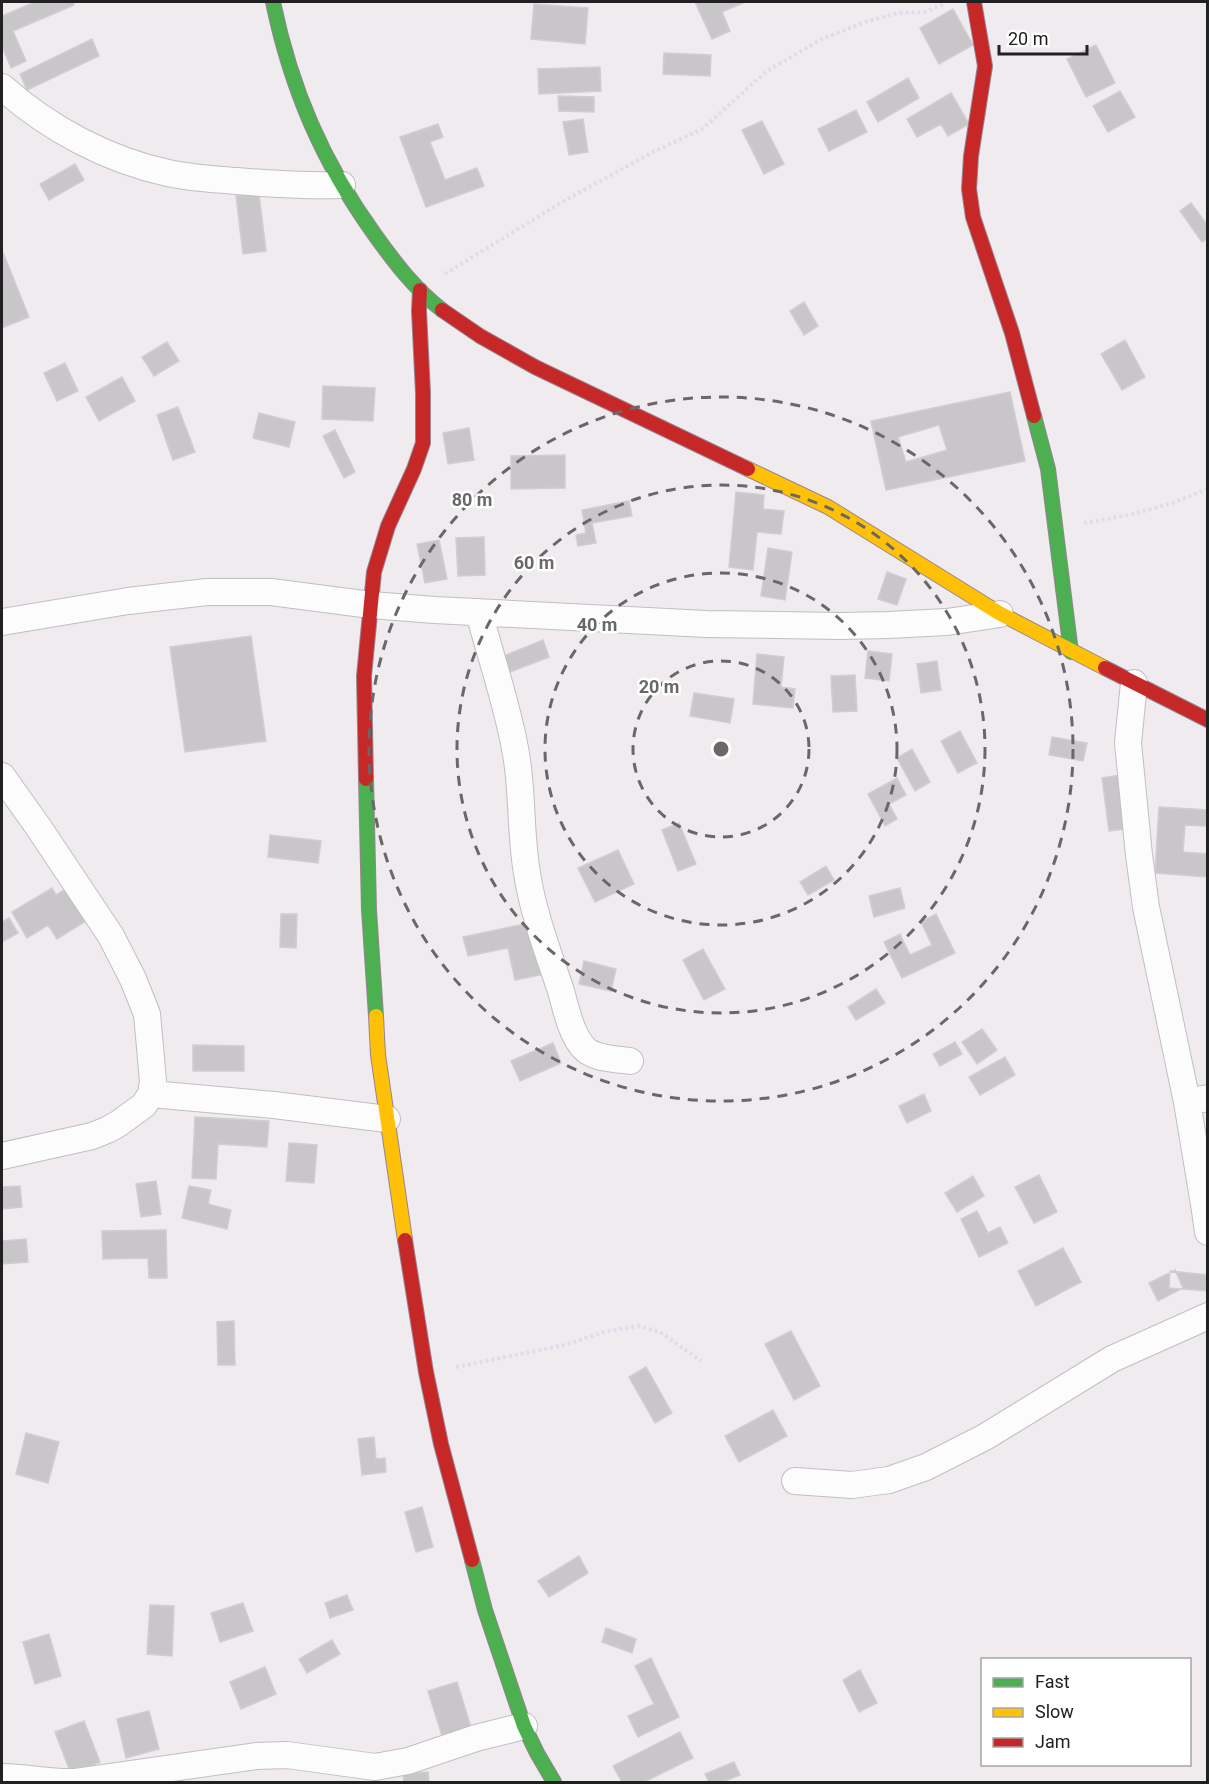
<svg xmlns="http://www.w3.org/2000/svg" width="1209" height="1784" font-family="Roboto,sans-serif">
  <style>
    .building { fill: #c9c6ca; stroke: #d1cdd2; stroke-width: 1.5; fill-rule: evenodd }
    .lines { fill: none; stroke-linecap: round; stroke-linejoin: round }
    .street-casing { stroke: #c1bfc1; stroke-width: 28 }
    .fast-casing { stroke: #988492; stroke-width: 16 }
    .slow-casing { stroke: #988492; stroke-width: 16 }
    .jam-casing { stroke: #988492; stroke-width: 16 }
    .path { stroke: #e1dcea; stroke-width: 4; stroke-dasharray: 3 3; stroke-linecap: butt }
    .street { stroke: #fdfcfd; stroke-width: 26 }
    .fast { stroke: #4caf50; stroke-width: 14 }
    .slow { stroke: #ffc107; stroke-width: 14 }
    .jam { stroke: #c62828; stroke-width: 14 }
    .ring { fill: none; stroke: #696869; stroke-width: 3; stroke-dasharray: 10 8 }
    .centre { fill: #696869; stroke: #fff; stroke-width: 3 }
    .ring-label { font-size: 18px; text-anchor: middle; font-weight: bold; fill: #696869; stroke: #fff; stroke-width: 5; stroke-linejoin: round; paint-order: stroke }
  </style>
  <rect width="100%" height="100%" fill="#efebef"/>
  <!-- building -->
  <path class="building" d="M 35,2 L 73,2 L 74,5 L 13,31 L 26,61 L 11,68 L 2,46 L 2,16 Z
    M 695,2 L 745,2 L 722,12 L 730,31 L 712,39 Z
    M 534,4 L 588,8 L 585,44 L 531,39 Z
    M 953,9 L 973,45 L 939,64 L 920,28 Z
    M 92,39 L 99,56 L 27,90 L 20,74 Z
    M 1096,45 L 1115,83 L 1086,97 L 1067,59 Z
    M 664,53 L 711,55 L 710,76 L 663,74 Z
    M 600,67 L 601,91 L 539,94 L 538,69 Z
    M 908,78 L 919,98 L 878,122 L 867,102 Z
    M 1120,91 L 1135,117 L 1108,132 L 1093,106 Z
    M 951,93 L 969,124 L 948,136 L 941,124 L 917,137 L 907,119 Z
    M 558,96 L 594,97 L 594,112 L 559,111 Z
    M 856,110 L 867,132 L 829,151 L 818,129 Z
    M 583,119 L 588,152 L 569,155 L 563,122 Z
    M 762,121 L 784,164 L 764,174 L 742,130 Z
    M 438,124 L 443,137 L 430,142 L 445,180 L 477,168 L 484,186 L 426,207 L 400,137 Z
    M 75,164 L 84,180 L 49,200 L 40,184 Z
    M 259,194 L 266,251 L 243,254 L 236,196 Z
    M 1191,203 L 1208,226 L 1208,238 L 1202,242 L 1180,211 Z
    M 2,250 L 29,317 L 2,328 Z
    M 804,302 L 818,326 L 804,335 L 790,311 Z
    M 1125,340 L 1145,377 L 1122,390 L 1101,354 Z
    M 167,342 L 179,361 L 154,376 L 142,357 Z
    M 65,363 L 78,391 L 57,401 L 44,373 Z
    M 122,377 L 135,401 L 99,421 L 86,397 Z
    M 323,386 L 375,388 L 373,421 L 322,419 Z
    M 1010,392 L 1025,461 L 886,490 L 871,421 ZM 939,425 L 947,450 L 906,462 L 898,437 Z
    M 178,407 L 195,452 L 173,460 L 157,415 Z
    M 259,413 L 295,422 L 289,447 L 253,438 Z
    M 469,428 L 474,460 L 448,464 L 443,433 Z
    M 335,430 L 355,472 L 344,478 L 323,436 Z
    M 565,455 L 565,488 L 511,489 L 511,456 Z
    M 736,492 L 764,495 L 763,509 L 784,511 L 781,534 L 757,532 L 753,570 L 729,567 Z
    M 629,501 L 632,516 L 592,523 L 596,543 L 578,546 L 576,535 L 586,533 L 582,510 Z
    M 484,537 L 485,575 L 458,576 L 456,538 Z
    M 439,540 L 447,579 L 425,583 L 417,544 Z
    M 768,548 L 792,552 L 785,600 L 761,596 Z
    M 887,572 L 906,579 L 897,605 L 878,599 Z
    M 251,636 L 266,741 L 185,752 L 170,647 Z
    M 543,640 L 549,657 L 510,672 L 504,656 Z
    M 868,651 L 892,654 L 889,681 L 865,678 Z
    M 757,654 L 784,657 L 781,687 L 795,689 L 793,708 L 753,704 Z
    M 937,661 L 941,690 L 921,693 L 917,664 Z
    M 855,675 L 857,711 L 833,712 L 831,676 Z
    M 694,693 L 734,699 L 730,723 L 690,716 Z
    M 960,731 L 977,763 L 958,773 L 941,741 Z
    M 1052,737 L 1087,743 L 1083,761 L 1049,755 Z
    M 912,749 L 930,782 L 915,791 L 897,758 Z
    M 1127,774 L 1134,828 L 1109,831 L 1102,778 Z
    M 897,778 L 906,795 L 889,804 L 897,819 L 885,826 L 868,794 Z
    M 1159,807 L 1208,810 L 1206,826 L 1185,825 L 1183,852 L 1208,854 L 1208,877 L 1155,873 Z
    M 679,823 L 696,864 L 678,871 L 662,830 Z
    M 270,835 L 321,841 L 318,863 L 268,857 Z
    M 618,850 L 634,884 L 595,902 L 578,868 Z
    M 826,866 L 834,880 L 808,895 L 800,882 Z
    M 52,888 L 56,895 L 67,888 L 86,921 L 57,939 L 48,925 L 27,938 L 12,912 Z
    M 900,888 L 905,908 L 874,917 L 869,896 Z
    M 281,914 L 297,914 L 296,948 L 280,947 Z
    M 936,914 L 955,953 L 902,978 L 884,942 L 900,934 L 910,955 L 932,945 L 921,922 Z
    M 9,918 L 18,933 L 2,942 L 2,922 Z
    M 534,922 L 545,974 L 515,980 L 508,948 L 468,956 L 463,937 Z
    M 703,949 L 725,989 L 704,1000 L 683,960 Z
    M 584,961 L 616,969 L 611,991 L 579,984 Z
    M 876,989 L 885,1003 L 856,1020 L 848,1007 Z
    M 982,1029 L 997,1050 L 977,1064 L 962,1042 Z
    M 955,1042 L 962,1054 L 940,1066 L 933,1054 Z
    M 553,1043 L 561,1063 L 520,1081 L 511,1061 Z
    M 193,1045 L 244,1046 L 244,1071 L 193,1071 Z
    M 1005,1057 L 1015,1075 L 980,1095 L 969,1077 Z
    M 924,1094 L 931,1111 L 907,1123 L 899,1106 Z
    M 195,1117 L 269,1121 L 267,1147 L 218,1144 L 216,1179 L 192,1178 Z
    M 289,1143 L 317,1145 L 314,1183 L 286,1181 Z
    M 1039,1175 L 1057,1212 L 1034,1223 L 1015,1187 Z
    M 973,1176 L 984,1196 L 957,1212 L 945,1193 Z
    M 156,1181 L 161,1214 L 141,1217 L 136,1184 Z
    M 20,1186 L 22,1207 L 2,1209 L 2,1187 Z
    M 189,1186 L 211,1190 L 208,1204 L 231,1210 L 227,1229 L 182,1218 Z
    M 977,1211 L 988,1233 L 1000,1227 L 1008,1243 L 979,1257 L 961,1219 Z
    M 166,1230 L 167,1278 L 149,1278 L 148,1258 L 103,1259 L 102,1231 Z
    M 26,1239 L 28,1262 L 2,1264 L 2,1241 Z
    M 1063,1248 L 1081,1282 L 1036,1306 L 1018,1271 Z
    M 1175,1270 L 1183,1288 L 1158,1301 L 1149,1283 Z
    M 1170,1271 L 1208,1275 L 1208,1291 L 1169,1288 Z
    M 234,1321 L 235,1365 L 218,1365 L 217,1322 Z
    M 791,1331 L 820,1386 L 794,1400 L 765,1344 Z
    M 646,1367 L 672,1413 L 655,1423 L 629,1377 Z
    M 773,1410 L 787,1436 L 739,1462 L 725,1436 Z
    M 26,1433 L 59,1442 L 48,1483 L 16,1474 Z
    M 374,1437 L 376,1459 L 385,1458 L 386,1472 L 362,1475 L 358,1439 Z
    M 422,1507 L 433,1547 L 416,1552 L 405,1512 Z
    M 579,1556 L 588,1573 L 549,1597 L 538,1581 Z
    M 347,1595 L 353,1610 L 330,1618 L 325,1603 Z
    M 243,1603 L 253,1631 L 220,1642 L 211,1613 Z
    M 150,1605 L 174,1606 L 172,1656 L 147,1654 Z
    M 606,1628 L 636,1639 L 632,1653 L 602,1642 Z
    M 49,1634 L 61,1676 L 35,1684 L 23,1642 Z
    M 332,1640 L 340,1654 L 307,1673 L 299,1659 Z
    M 651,1658 L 679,1717 L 638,1737 L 628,1716 L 654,1704 L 635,1666 Z
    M 265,1667 L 276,1694 L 241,1709 L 230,1682 Z
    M 860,1670 L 877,1703 L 859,1712 L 843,1680 Z
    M 457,1682 L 471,1727 L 442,1736 L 428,1691 Z
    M 149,1711 L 159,1749 L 126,1758 L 117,1719 Z
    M 84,1721 L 100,1762 L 71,1774 L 55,1732 Z
    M 680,1732 L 693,1758 L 644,1782 L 622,1782 L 613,1766 Z
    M 734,1762 L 740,1775 L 722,1782 L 709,1782 L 705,1774 Z
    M 428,1772 L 429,1782 L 404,1782 L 403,1774 Z"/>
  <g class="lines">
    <!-- street casing -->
    <g class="street-casing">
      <path id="street" d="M 2,87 C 48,128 107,160 168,173 C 190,178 213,179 236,181 C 272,184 307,186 342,185
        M 479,612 C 491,659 508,706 516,754 C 523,793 520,833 527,873 C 533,913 548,952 561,991 C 566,1009 572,1038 586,1050 C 597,1059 616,1059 630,1061
        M 2,622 L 128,601 L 207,592 L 271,592 L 371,605 L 435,610 L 706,624 L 841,626 L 888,625 L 947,622 L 1000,614
        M 1134,683 L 1128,743 L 1139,855 L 1146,907 L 1187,1102 L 1204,1204 L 1208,1232
        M 2,776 L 39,828 L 111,936 L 133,979 L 147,1014 L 153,1081 L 151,1094 L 144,1105 L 118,1124 L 107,1130 L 92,1136 L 2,1156
        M 151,1094 L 274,1105 L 387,1119
        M 1187,1102 L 1208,1098
        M 795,1481 L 852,1485 L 889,1480 L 926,1467 L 985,1437 L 1112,1359 L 1208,1316
        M 2,1777 C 26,1777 50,1783 74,1782 L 256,1756 L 287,1755 L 375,1767 L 408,1761 L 476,1738 L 524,1726"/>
    </g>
    <!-- fast casing -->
    <g class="fast-casing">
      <path id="fast" d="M 273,2 C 291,89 323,163 375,235 C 395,263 415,289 442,310
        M 1034,416 L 1048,469 L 1071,652
        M 366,779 L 369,910 L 376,1016
        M 472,1560 L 485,1610 L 524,1726 L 537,1753 L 554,1782"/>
    </g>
    <!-- slow casing -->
    <g class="slow-casing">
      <path id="slow" d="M 748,469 L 828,507 L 999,613 L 1105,668
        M 376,1016 L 378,1055 L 405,1240"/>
    </g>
    <!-- jam casing -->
    <g class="jam-casing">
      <path id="jam" d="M 974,2 L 985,66 L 971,156 L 969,189 L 973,217 L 1012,333 L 1034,416
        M 442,310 L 480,336 L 535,367 L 748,469
        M 1105,668 L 1208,720
        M 366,779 L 364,676 L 374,572 L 388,526 L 414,469 L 423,443 L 423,393 L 419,311 L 420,290
        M 405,1240 L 426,1372 L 441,1444 L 472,1560"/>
    </g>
    <!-- path -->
    <path class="path" d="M 445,274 L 562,202 L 651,153 L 702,129 L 767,71 L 822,39 L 865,22 L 898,13 L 925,12 L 944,4
      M 1084,523 L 1133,514 L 1172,503 L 1208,489
      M 456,1367 L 565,1345 L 604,1332 L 638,1326 L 660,1332 L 701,1361"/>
    <!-- street -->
    <use href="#street" class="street"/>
    <!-- fast -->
    <use href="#fast" class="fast"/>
    <!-- slow -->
    <use href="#slow" class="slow"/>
    <!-- jam -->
    <use href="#jam" class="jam"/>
  </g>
  <!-- distance rings -->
  <g class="ring">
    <circle cx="721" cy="749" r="88"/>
    <circle cx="721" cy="749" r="176"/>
    <circle cx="721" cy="749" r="264"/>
    <circle cx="721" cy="749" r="352"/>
  </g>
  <circle cx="721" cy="749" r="9" class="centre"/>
  <g class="ring-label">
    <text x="472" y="506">80 m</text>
    <text x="534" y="569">60 m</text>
    <text x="597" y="631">40 m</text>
    <text x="659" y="693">20 m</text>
  </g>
  <!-- border -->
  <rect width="1209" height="1784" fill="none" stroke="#212121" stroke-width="6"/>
  <!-- legend -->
  <rect x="981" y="1658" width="210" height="108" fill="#ffffff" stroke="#a6a6a6" stroke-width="1.5"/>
  <rect x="993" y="1678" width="30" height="9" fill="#4caf50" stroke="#a6a6a6" stroke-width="1.5"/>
  <text x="1035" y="1688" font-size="18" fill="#212121">Fast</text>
  <rect x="993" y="1708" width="30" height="9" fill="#ffc107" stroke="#a6a6a6" stroke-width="1.5"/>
  <text x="1035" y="1718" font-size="18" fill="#212121">Slow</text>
  <rect x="993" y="1738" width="30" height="9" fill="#c62828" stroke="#a6a6a6" stroke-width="1.5"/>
  <text x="1035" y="1748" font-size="18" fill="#212121">Jam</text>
  <!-- scale -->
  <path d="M999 45v9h88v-9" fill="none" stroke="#212121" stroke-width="3"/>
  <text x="1008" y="45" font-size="18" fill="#212121" stroke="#ffffff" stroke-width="4.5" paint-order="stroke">20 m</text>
</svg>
